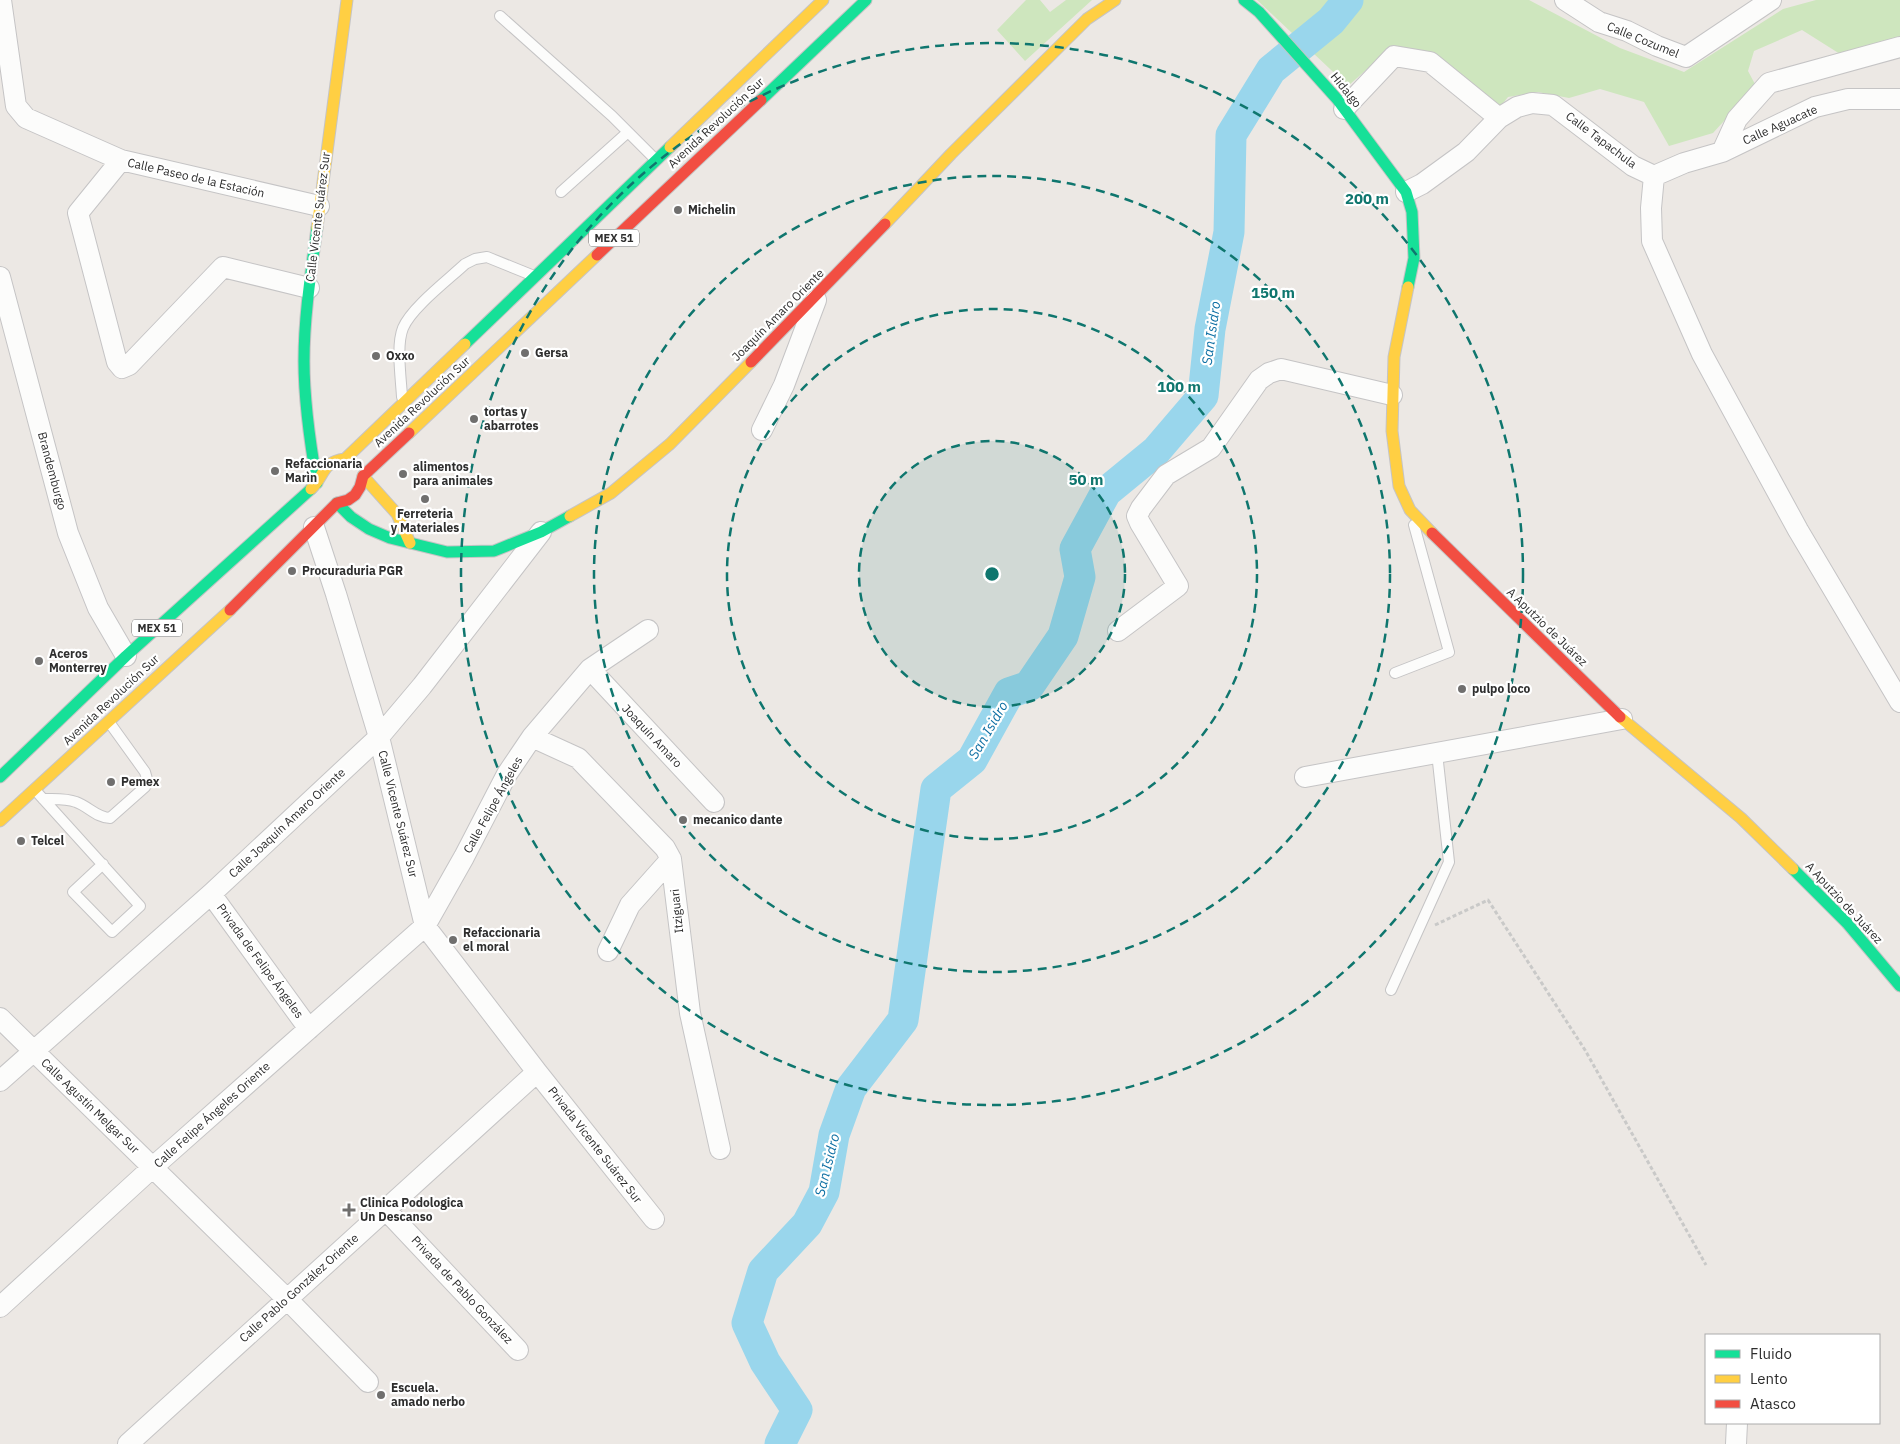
<svg xmlns="http://www.w3.org/2000/svg" width="1900" height="1444" font-family="'IBM Plex Sans',sans-serif">
  <style>
    .green { fill: #cee6be }
    .lines { fill: none; stroke-linecap: round; stroke-linejoin: round }
    .river { stroke: #99d6ec; stroke-width: 31 }
    .lane-casing { stroke: #c5c4c5; stroke-width: 12 }
    .street-casing { stroke: #c5c4c5; stroke-width: 22 }
    .fast-casing { stroke: #c5c4c5; stroke-width: 13 }
    .slow-casing { stroke: #c5c4c5; stroke-width: 13 }
    .jam-casing { stroke: #c5c4c5; stroke-width: 13 }
    .path { stroke: #c9c9c8; stroke-width: 3; stroke-dasharray: 4 2.5; stroke-linecap: butt }
    .lane { stroke: #fcfcfb; stroke-width: 10 }
    .street { stroke: #fcfcfb; stroke-width: 20 }
    .fast { stroke: #16e098; stroke-width: 11 }
    .slow { stroke: #ffcf43; stroke-width: 11 }
    .jam { stroke: #f24e42; stroke-width: 11 }
    .ring { fill: none; stroke: #0f766e; stroke-width: 2.5; stroke-dasharray: 9 6 }
    .poi-dot { fill: #706f6e; stroke: #fff; stroke-width: 2 }
    .labels { text-anchor: middle; stroke-width: 4.5; stroke-linejoin: round; paint-order: stroke }
    .shield { fill: #fff; stroke: #6d6d6d; stroke-width: 1 }
    .shield-label { font-size: 11px; font-weight: bold; fill: #2e2e2e }
    .street-label { font-size: 12px; fill: #2e2e2e; stroke: #fff }
    .poi-label { font-size: 12px; font-weight: bold; fill: #2e2e2e; stroke: #fff; text-anchor: start }
    .water-label { font-size: 14px; font-style: italic; fill: #0d6fa3; stroke: #fff }
    .centre { fill: #0f766e; stroke: #fff; stroke-width: 2.5 }
    .ring-label { font-size: 15px; text-anchor: middle; font-weight: bold; fill: #0f766e; stroke: #fff; stroke-width: 4.5; stroke-linejoin: round; paint-order: stroke }
  </style>
  <rect width="100%" height="100%" fill="#ece8e4"/>
  <!-- green -->
  <path class="green" d="M 1026,0 L 1040,0 L 1050,12 L 1066,0 L 1092,0 L 1025,61 L 997,30 Z
    M 1257,0 L 1529,0 L 1620,48 L 1684,72 L 1783,9 L 1816,0 L 1900,0 L 1900,39 L 1840,54 L 1802,30 L 1754,51 L 1748,71 L 1756,86 L 1713,133 L 1669,146 L 1644,102 L 1600,89 L 1569,98 L 1538,92 L 1508,97 L 1500,107 L 1435,53 L 1393,46 L 1348,86 Z"/>
  <g class="lines">
    <!-- river -->
    <path class="river" d="M 780,1444 L 797,1410 L 765,1362 L 747,1323 L 763,1271 L 807,1224 L 824,1192 L 834,1135 L 851,1088 L 903,1020 L 936,789 L 972,760 L 1009,693 L 1029,686 L 1063,636 L 1080,577 L 1075,549 L 1106,492 L 1156,451 L 1203,396 L 1210,329 L 1229,232 L 1231,135 L 1271,70 L 1331,21 L 1348,0"/>
    <!-- lane casing -->
    <g class="lane-casing">
      <path id="lane" d="M 500,16 L 612,116 L 655,159
        M 561,192 L 628,132
        M 402,397 C 401,378 396,345 403,328 C 411,308 449,279 465,264 L 475,259 L 487,257 L 534,276
        M 1395,673 L 1449,652 L 1414,525
        M 35,790 L 140,906 L 112,932 L 73,892 L 103,864
        M 43,799 C 55,799 66,798 76,802 C 88,806 97,818 110,818 L 145,787 L 147,779 L 145,772 L 109,722
        M 1391,990 L 1449,862 L 1437,753"/>
    </g>
    <!-- street casing -->
    <g class="street-casing">
      <path id="street" d="M 1,0 L 16,106 L 26,118 L 121,160 L 319,206
        M 1565,0 L 1599,22 L 1627,31 L 1657,46 L 1686,57 L 1771,0
        M 1344,109 L 1394,56 L 1430,62 L 1499,118
        M 1722,152 L 1737,119 L 1769,83 L 1900,47
        M 121,160 L 78,213 L 117,362 L 122,368 L 129,365 L 223,267 L 309,288
        M 1654,176 L 1651,208 L 1652,241 L 1702,354 L 1798,530 L 1900,702
        M 1406,192 L 1422,184 L 1466,152 L 1499,118 L 1517,107 L 1532,103 L 1553,105 L 1633,166 L 1654,176 L 1684,163 L 1722,152 L 1815,107 L 1848,99 L 1900,99
        M 0,277 L 68,533 L 98,608 L 126,656
        M 762,430 L 784,385 L 816,300
        M 314,527 L 336,594 L 379,737 L 425,926 L 537,1072 L 654,1219
        M 1118,631 L 1178,586 L 1140,523 L 1137,516 L 1141,508 L 1166,475 L 1211,448 L 1259,380 L 1269,373 L 1281,369 L 1392,395
        M 590,669 L 714,802
        M 532,737 L 578,758 L 665,848 L 671,859 L 690,1013 L 720,1149
        M 1305,777 L 1622,719
        M 211,894 L 309,1029
        M 608,951 L 630,905 L 671,859
        M 0,1018 L 287,1299 L 368,1382
        M 0,1081 L 211,894 L 379,737 L 422,686 L 541,532
        M 385,1209 L 518,1350
        M 0,1307 L 153,1167 L 425,926 L 464,857 L 507,774 L 532,737 L 590,669 L 648,630
        M 128,1444 L 537,1072
        M 1736,1444 L 1737,1423"/>
    </g>
    <!-- fast casing -->
    <g class="fast-casing">
      <path id="fast" d="M 1244,0 L 1259,12 L 1337,99 L 1406,192 L 1412,212 L 1414,258 L 1408,287
        M 761,100 L 866,0
        M 317,228 C 311,272 304,317 304,361 C 304,402 310,443 317,483
        M 465,344 L 670,147
        M 337,503 L 351,517 L 369,529 L 390,538 L 447,552 L 494,551 L 541,532 L 570,516
        M 0,777 L 126,656 L 311,489
        M 1793,869 L 1847,923 L 1900,986"/>
    </g>
    <!-- slow casing -->
    <g class="slow-casing">
      <path id="slow" d="M 670,147 L 823,0
        M 885,224 L 951,154 L 1087,19 L 1115,0
        M 317,228 L 347,0
        M 1408,287 L 1394,357 L 1392,431 L 1399,486 L 1410,510 L 1432,533
        M 409,433 L 597,255
        M 363,476 L 397,514 L 410,543
        M 311,489 C 325,476 321,462 345,459 L 465,344
        M 570,516 L 611,493 L 670,444 L 751,362
        M 1620,717 L 1741,818 L 1793,869
        M 0,821 L 230,610"/>
    </g>
    <!-- jam casing -->
    <g class="jam-casing">
      <path id="jam" d="M 597,255 L 761,100
        M 751,362 L 885,224
        M 1432,533 L 1620,717
        M 230,610 L 337,503 L 348,500 L 355,495 L 360,487 L 363,476 L 409,433"/>
    </g>
    <!-- path -->
    <path class="path" d="M 1435,925 L 1488,900 L 1585,1050 L 1706,1265"/>
    <!-- lane -->
    <use href="#lane" class="lane"/>
    <!-- street -->
    <use href="#street" class="street"/>
    <!-- fast -->
    <use href="#fast" class="fast"/>
    <!-- slow -->
    <use href="#slow" class="slow"/>
    <!-- jam -->
    <use href="#jam" class="jam"/>
  </g>
  <!-- distance rings -->
  <circle cx="992" cy="574" r="133" fill="#0f766e" fill-opacity=".12"/>
  <g class="ring">
    <circle cx="992" cy="574" r="133"/>
    <circle cx="992" cy="574" r="265"/>
    <circle cx="992" cy="574" r="398"/>
    <circle cx="992" cy="574" r="531"/>
  </g>
  <!-- markers -->
  <g class="poi-dot">
    <circle cx="678" cy="210" r="5"/>
    <circle cx="525" cy="353" r="5"/>
    <circle cx="376" cy="356" r="5"/>
    <circle cx="474" cy="419" r="5"/>
    <circle cx="275" cy="471" r="5"/>
    <circle cx="403" cy="474" r="5"/>
    <circle cx="425" cy="499" r="5"/>
    <circle cx="292" cy="571" r="5"/>
    <circle cx="39" cy="661" r="5"/>
    <circle cx="1462" cy="689" r="5"/>
    <circle cx="111" cy="782" r="5"/>
    <circle cx="683" cy="820" r="5"/>
    <circle cx="21" cy="841" r="5"/>
    <circle cx="453" cy="940" r="5"/>
    <path d="M346.5 1202.5h5v5h5v5h-5v5h-5v-5h-5v-5h5z"/>
    <circle cx="381" cy="1395" r="5"/>
  </g>
  <g class="labels">
    <!-- shield labels -->
    <g class="shield">
      <rect x="589" y="229.5" width="50" height="17" rx="4"/>
      <rect x="132" y="619.5" width="50" height="17" rx="4"/>
    </g>
    <g class="shield-label">
      <text x="614" y="242">MEX 51</text>
      <text x="157" y="632">MEX 51</text>
    </g>
    <!-- street labels -->
    <g class="street-label">
      <text transform="translate(1643 40) rotate(22)" y="4">Calle Cozumel</text>
      <text transform="translate(1346 90) rotate(51)" y="4">Hidalgo</text>
      <text transform="translate(716 123) rotate(-43)" y="4">Avenida Revolución Sur</text>
      <text transform="translate(1780 125) rotate(-24)" y="4">Calle Aguacate</text>
      <text transform="translate(1601 140) rotate(37)" y="4">Calle Tapachula</text>
      <text transform="translate(196 178) rotate(13)" y="4">Calle Paseo de la Estación</text>
      <text transform="translate(318 217) rotate(-83)" y="4">Calle Vicente Suárez Sur</text>
      <text transform="translate(778 315) rotate(-45)" y="4">Joaquín Amaro Oriente</text>
      <text transform="translate(422 402) rotate(-43)" y="4">Avenida Revolución Sur</text>
      <text transform="translate(52 471) rotate(75)" y="4">Brandemburgo</text>
      <text transform="translate(1547 627) rotate(44)" y="4">A Aputzio de Juárez</text>
      <text transform="translate(111 700) rotate(-43)" y="4">Avenida Revolución Sur</text>
      <text transform="translate(652 736) rotate(47)" y="4">Joaquín Amaro</text>
      <text transform="translate(493 805) rotate(-61)" y="4">Calle Felipe Ángeles</text>
      <text transform="translate(398 814) rotate(76)" y="4">Calle Vicente Suárez Sur</text>
      <text transform="translate(287 823) rotate(-43)" y="4">Calle Joaquín Amaro Oriente</text>
      <text transform="translate(1844 903) rotate(47)" y="4">A Aputzio de Juárez</text>
      <text transform="translate(677 911) rotate(-96)" y="4">Itziguari</text>
      <text transform="translate(260 961) rotate(54)" y="4">Privada de Felipe Ángeles</text>
      <text transform="translate(90 1106) rotate(44)" y="4">Calle Agustín Melgar Sur</text>
      <text transform="translate(212 1115) rotate(-42)" y="4">Calle Felipe Ángeles Oriente</text>
      <text transform="translate(595 1145) rotate(52)" y="4">Privada Vicente Suárez Sur</text>
      <text transform="translate(299 1288) rotate(-42)" y="4">Calle Pablo González Oriente</text>
      <text transform="translate(462 1290) rotate(47)" y="4">Privada de Pablo González</text>
    </g>
    <!-- poi labels -->
    <g class="poi-label">
      <text x="688" y="214">Michelin</text>
      <text x="535" y="357">Gersa</text>
      <text x="386" y="360">Oxxo</text>
      <text x="484" y="416">tortas y<tspan x="484" dy="14">abarrotes</tspan></text>
      <text x="285" y="468">Refaccionaria<tspan x="285" dy="14">Marìn</tspan></text>
      <text x="413" y="471">alimentos<tspan x="413" dy="14">para animales</tspan></text>
      <text x="425" y="518" text-anchor="middle">Ferreteria<tspan x="425" dy="14">y Materiales</tspan></text>
      <text x="302" y="575">Procuraduria PGR</text>
      <text x="49" y="658">Aceros<tspan x="49" dy="14">Monterrey</tspan></text>
      <text x="1472" y="693">pulpo loco</text>
      <text x="121" y="786">Pemex</text>
      <text x="693" y="824">mecanico dante</text>
      <text x="31" y="845">Telcel</text>
      <text x="463" y="937">Refaccionaria<tspan x="463" dy="14">el moral</tspan></text>
      <text x="360" y="1207">Clinica Podologica<tspan x="360" dy="14">Un Descanso</tspan></text>
      <text x="391" y="1392">Escuela.<tspan x="391" dy="14">amado nerbo</tspan></text>
    </g>
    <!-- water labels -->
    <g class="water-label">
      <text transform="translate(1211 333) rotate(-82)" y="5">San Isidro</text>
      <text transform="translate(988 730) rotate(-60)" y="5">San Isidro</text>
      <text transform="translate(827 1165) rotate(-76)" y="5">San Isidro</text>
    </g>
  </g>
  <circle cx="992" cy="574" r="8" class="centre"/>
  <g class="ring-label">
    <text x="1367" y="204">200 m</text>
    <text x="1273" y="298">150 m</text>
    <text x="1179" y="392">100 m</text>
    <text x="1086" y="485">50 m</text>
  </g>
  <!-- legend -->
  <rect x="1705" y="1334" width="175" height="90" fill="#ffffff" stroke="#ababab"/>
  <rect x="1715" y="1350" width="25" height="8" fill="#16e098" stroke="#ababab"/>
  <text x="1750" y="1359" font-size="15" fill="#2e2e2e">Fluido</text>
  <rect x="1715" y="1375" width="25" height="8" fill="#ffcf43" stroke="#ababab"/>
  <text x="1750" y="1384" font-size="15" fill="#2e2e2e">Lento</text>
  <rect x="1715" y="1400" width="25" height="8" fill="#f24e42" stroke="#ababab"/>
  <text x="1750" y="1409" font-size="15" fill="#2e2e2e">Atasco</text>
</svg>
